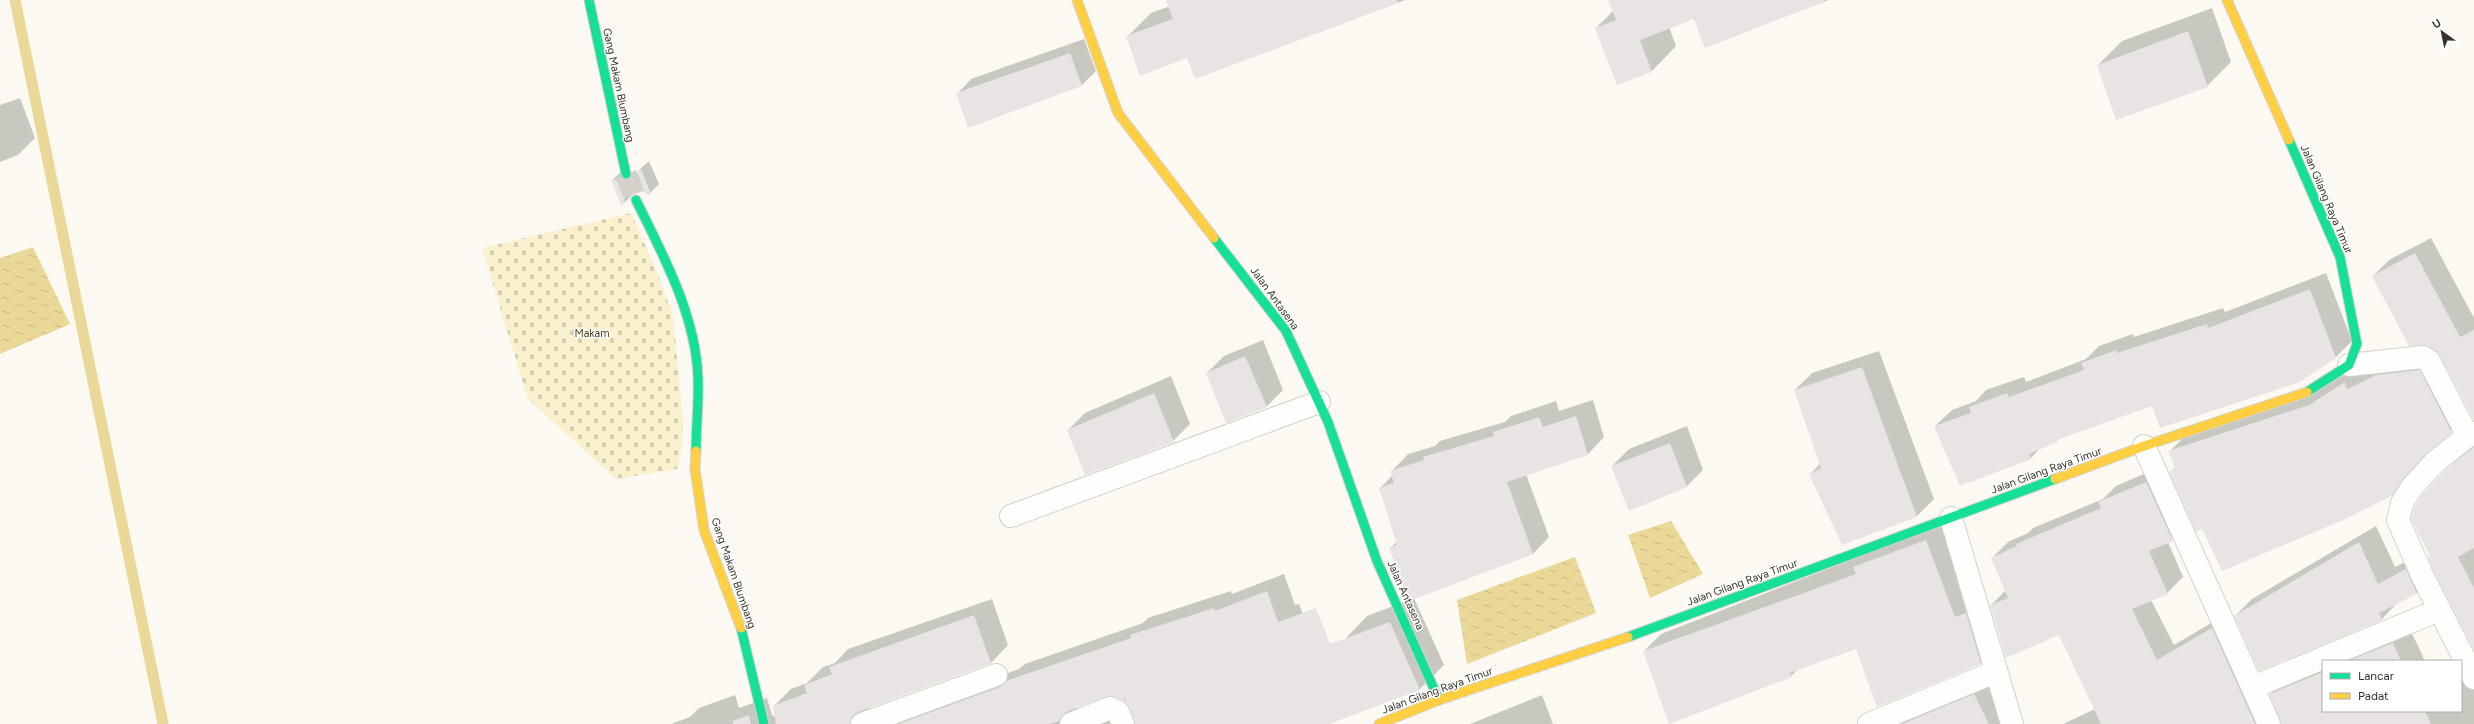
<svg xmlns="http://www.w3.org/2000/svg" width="2474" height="724" font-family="Figtree,sans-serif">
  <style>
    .cemetery { fill: url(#cemetery-stones) }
    .water { fill: url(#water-ripples) }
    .shadow { fill: #0003; fill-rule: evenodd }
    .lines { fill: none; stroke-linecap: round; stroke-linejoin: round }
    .stream { stroke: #ead898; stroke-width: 11 }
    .building { fill: #e8e4e4 }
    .secondary-tunnel { stroke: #d3d1c9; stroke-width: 22; stroke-dasharray: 22 11; stroke-linecap: butt }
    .street-casing { stroke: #d4d2ca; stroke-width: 24 }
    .fast-casing { stroke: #d4d2ca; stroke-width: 11 }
    .slow-casing { stroke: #d4d2ca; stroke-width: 11 }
    .street { stroke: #fefefd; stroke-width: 22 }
    .fast { stroke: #16e098; stroke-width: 9 }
    .slow { stroke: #ffcf43; stroke-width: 9 }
    .labels { text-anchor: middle; stroke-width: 3; stroke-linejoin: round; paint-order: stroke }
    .street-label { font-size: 11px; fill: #343128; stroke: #fff }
    .park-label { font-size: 11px; fill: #4c421c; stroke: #fff }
  </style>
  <defs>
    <pattern id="cemetery-stones" width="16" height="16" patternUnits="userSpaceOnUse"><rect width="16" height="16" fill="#f9f0ce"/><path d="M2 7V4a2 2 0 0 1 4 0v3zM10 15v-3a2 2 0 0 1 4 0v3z" fill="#d6ceb1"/></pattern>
    <pattern id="water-ripples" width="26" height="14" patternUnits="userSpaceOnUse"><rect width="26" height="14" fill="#ead898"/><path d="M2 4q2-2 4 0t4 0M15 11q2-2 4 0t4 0" fill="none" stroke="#c9ba83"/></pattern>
  </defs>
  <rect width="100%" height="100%" fill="#fbf9f1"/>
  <!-- cemetery -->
  <path class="cemetery" d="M 631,213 L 656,270 L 673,316 L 683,421 L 682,447 L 677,469 L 616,479 L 528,399 L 482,248 Z"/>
  <!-- water -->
  <path class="water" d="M 33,247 L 70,324 L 0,354 L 0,258 Z
    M 1671,521 L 1703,574 L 1650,598 L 1628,535 Z
    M 1575,557 L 1596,613 L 1467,664 L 1457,600 Z"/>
  <!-- shadow -->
  <path class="shadow" d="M 1167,0 L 1405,0 L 1196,78 L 1188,57 L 1127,37 L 1151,13 L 1170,6 Z
    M 1609,0 L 1828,0 L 1705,47 L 1694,18 L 1669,27 L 1676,46 L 1652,71 L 1618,84 L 1596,28 L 1613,11 Z
    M 2212,8 L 2231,62 L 2207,86 L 2098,65 L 2122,41 Z
    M 1084,39 L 1096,71 L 1082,85 L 969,127 L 957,94 L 971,79 Z
    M 20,98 L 35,138 L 18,155 L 0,162 L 0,105 Z
    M 649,161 L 659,184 L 650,193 L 637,187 L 633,187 L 633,194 L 624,203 L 612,180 L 621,172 L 631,177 L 639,178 L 639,170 Z
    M 2431,238 L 2474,318 L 2474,418 L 2437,350 L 2422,344 L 2373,276 L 2389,260 Z
    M 2326,273 L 2352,341 L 2335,358 L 2153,404 L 2061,438 L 2040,448 L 2031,458 L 1960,484 L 1935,426 L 1952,410 L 1976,401 L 1986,390 L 2024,377 L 2026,382 L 2086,359 L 2099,346 L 2133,334 L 2134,337 L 2223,308 L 2225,312 Z
    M 1263,340 L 1283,390 L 1266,407 L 1207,373 L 1224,356 Z
    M 1879,351 L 1934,499 L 1917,516 L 1843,543 L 1810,474 L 1820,464 L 1795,390 L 1812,373 Z
    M 2435,355 L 2467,416 L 2430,449 L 2408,478 L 2392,494 L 2202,528 L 2171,472 L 2175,467 L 2170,451 L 2185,436 L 2361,368 Z
    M 1171,376 L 1190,424 L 1173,441 L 1068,430 L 1085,413 Z
    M 1593,400 L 1604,437 L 1588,454 L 1526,474 L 1549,537 L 1533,554 L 1414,598 L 1444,665 L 1420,689 L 1371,707 L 1344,640 L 1367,616 L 1409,600 L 1390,548 L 1397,542 L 1380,488 L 1393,475 L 1392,471 L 1408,454 L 1435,446 L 1440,441 L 1505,422 L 1511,416 L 1556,401 L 1559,411 Z
    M 1687,426 L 1703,470 L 1686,487 L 1612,466 L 1629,449 Z
    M 2474,445 L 2474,648 L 2431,556 L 2444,472 Z
    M 2162,466 L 2188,524 L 2168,542 L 2183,577 L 2167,593 L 2151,600 L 2174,645 L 2228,613 L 2273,713 L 2281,722 L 2270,694 L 2286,678 L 2323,663 L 2323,711 L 2461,711 L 2461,671 L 2474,665 L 2474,724 L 2063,724 L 2095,709 L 2059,633 L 1991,605 L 2006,590 L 1992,558 L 2008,542 L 2028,533 L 2033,528 L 2103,499 L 2116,486 Z
    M 1943,524 L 1998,646 L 1981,663 L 1857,647 L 1798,669 L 1791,676 L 1644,651 L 1661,634 Z
    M 2376,526 L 2395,567 L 2423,553 L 2434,576 L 2417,593 L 2398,602 L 2382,619 L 2235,616 L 2252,599 Z
    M 1284,574 L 1295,605 L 1299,604 L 1339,708 L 1323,724 L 671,724 L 690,717 L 699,708 L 735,695 L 739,708 L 767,698 L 772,715 L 775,717 L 774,706 L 791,689 L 807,683 L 823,667 L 835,663 L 848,649 L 992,599 L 1008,645 L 991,663 L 868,707 L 871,716 L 885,719 L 1019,669 L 1025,664 L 1143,623 L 1148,618 L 1231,591 L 1232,594 ZM 1111,694 L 1124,700 L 1130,706 L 1132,714 L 1126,705 L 1088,719 L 1081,716 L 1077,707 Z
    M 2409,627 L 2425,661 L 2328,661 Z
    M 1995,674 L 2020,724 L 1874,724 Z
    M 1542,695 L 1553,724 L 1470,724 Z"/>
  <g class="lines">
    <!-- stream -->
    <path class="stream" d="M 15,0 L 163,724"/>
  </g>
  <!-- building -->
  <path class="building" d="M 1166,0 L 1397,0 L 1397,3 L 1195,79 L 1187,58 L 1140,76 L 1126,36 L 1173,19 Z
    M 1608,0 L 1824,0 L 1824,2 L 1705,48 L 1694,19 L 1640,40 L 1652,72 L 1617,85 L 1595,28 L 1616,20 Z
    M 2188,31 L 2208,87 L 2116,120 L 2097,65 Z
    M 1070,53 L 1082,86 L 968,128 L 956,93 Z
    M 641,169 L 651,194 L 648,195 L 637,188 L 631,189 L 625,193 L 624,204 L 621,205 L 611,180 L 615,179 L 622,186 L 629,186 L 635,183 L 638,177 L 638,170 Z
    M 2415,253 L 2460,337 L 2474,330 L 2474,420 L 2440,355 L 2429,346 L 2409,346 L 2372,276 Z
    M 2310,289 L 2336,358 L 2300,382 L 2160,428 L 2152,406 L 2057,440 L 2058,442 L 2029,454 L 2031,459 L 1960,486 L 1934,426 L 1971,413 L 1969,407 L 2007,393 L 2009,397 L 2084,370 L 2081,363 L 2116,350 L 2117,353 L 2207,324 L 2208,328 Z
    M 1245,356 L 1267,407 L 1226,423 L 1206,373 Z
    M 1862,367 L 1917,517 L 1842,545 L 1809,474 L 1821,468 L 1794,390 Z
    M 2420,370 L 2452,433 L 2426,454 L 2403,479 L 2393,495 L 2348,518 L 2222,571 L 2202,529 L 2196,532 L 2169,472 L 2175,468 L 2168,451 L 2309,405 L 2345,382 L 2347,389 L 2376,375 Z
    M 1154,393 L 1174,442 L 1085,475 L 1067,430 Z
    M 1576,416 L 1588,455 L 1507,482 L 1533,554 L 1409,601 L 1389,548 L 1397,545 L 1379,488 L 1394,483 L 1390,471 L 1424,460 L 1423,457 L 1494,436 L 1493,432 L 1539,417 L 1543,427 Z
    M 1670,443 L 1687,487 L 1629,511 L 1611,466 Z
    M 2474,447 L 2474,548 L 2458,557 L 2474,588 L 2474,650 L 2433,570 L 2428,558 L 2430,556 L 2411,519 L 2414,508 L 2422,495 L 2444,471 Z
    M 2146,482 L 2173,541 L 2149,551 L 2168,594 L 2132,609 L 2157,660 L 2212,628 L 2255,724 L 2101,724 L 2059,635 L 2006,658 L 1990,605 L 2008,598 L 1991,558 L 2017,546 L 2016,544 L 2101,508 L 2098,502 Z
    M 1926,540 L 1955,617 L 1966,613 L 1981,664 L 1877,707 L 1856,649 L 1790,673 L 1792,677 L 1669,724 L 1643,651 L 1856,574 L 1853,567 Z
    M 2359,542 L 2378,584 L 2406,569 L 2417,594 L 2379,613 L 2382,620 L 2259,671 L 2234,616 Z
    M 1267,591 L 1278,622 L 1316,608 L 1330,644 L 1390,622 L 1420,690 L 1329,724 L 1135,724 L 1125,698 L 1121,700 L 1110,696 L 1066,712 L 1059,721 L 1050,724 L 898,724 L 1000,687 L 1006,681 L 1131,638 L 1130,635 L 1214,608 L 1215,611 Z
    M 974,615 L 991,663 L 858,712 L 852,716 L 850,724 L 776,724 L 773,706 L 807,693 L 804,685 L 832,674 L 829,667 Z
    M 2393,643 L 2401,661 L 2348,661 Z
    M 2323,672 L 2323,711 L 2425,711 L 2431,724 L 2281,724 L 2269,694 Z
    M 1974,694 L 1989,724 L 1902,724 Z
    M 749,715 L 751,724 L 733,724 L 733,721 Z"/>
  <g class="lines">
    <!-- secondary-tunnel -->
    <path class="secondary-tunnel" d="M 626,174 L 636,200"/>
    <!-- street casing -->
    <g class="street-casing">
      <path id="street" d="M 2349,365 L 2423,357 L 2429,361 L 2468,436 L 2474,433
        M 2468,436 L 2435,462 L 2412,487 L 2402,503 L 2398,520 L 2422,575 L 2474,678
        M 2144,446 L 2269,724
        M 1011,516 L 1319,402
        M 1951,518 L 2012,724
        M 2253,687 L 2439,610
        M 862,724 L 996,675
        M 1071,724 L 1110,708 L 1118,712 L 1123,724
        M 1869,724 L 1995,672"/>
    </g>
    <!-- fast casing -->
    <g class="fast-casing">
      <path id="fast" d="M 589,0 L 626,174
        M 2289,140 L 2340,257 L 2357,344 L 2349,365 L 2307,392
        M 636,200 C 663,255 696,315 698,378 C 699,402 696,427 696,451
        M 1214,238 L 1286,331 L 1328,422 L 1377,561 L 1439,700
        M 741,628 L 764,724
        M 1628,637 L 2055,479"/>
    </g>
    <!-- slow casing -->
    <g class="slow-casing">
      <path id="slow" d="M 1077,0 L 1118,113 L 1214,238
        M 2227,0 L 2289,140
        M 696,451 L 695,469 L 704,530 L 741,628
        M 2055,479 L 2144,446 L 2307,392
        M 1379,724 L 1439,700 L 1628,637"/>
    </g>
    <!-- street -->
    <use href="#street" class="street"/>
    <!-- fast -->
    <use href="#fast" class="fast"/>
    <!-- slow -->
    <use href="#slow" class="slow"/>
  </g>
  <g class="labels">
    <!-- street labels -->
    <g class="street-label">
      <text transform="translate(619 85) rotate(78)" y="4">Gang Makam Blumbang</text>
      <text transform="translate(2327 199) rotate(67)" y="4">Jalan Gilang Raya Timur</text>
      <text transform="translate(1275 298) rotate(54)" y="4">Jalan Antasena</text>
      <text transform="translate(2046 470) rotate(-20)" y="4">Jalan Gilang Raya Timur</text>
      <text transform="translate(734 573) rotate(71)" y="4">Gang Makam Blumbang</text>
      <text transform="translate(1742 582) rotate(-20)" y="4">Jalan Gilang Raya Timur</text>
      <text transform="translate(1406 595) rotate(66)" y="4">Jalan Antasena</text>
      <text transform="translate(1437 690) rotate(-20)" y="4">Jalan Gilang Raya Timur</text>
    </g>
    <!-- park labels -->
    <g class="park-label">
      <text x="592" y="337">Makam</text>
    </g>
  </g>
  <!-- legend -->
  <rect x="2322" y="660" width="140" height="52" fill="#ffffff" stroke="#aeada9"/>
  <rect x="2330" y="673" width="20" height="6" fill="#16e098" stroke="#aeada9"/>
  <text x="2358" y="680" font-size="12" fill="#343128">Lancar</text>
  <rect x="2330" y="693" width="20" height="6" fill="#ffcf43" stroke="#aeada9"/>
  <text x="2358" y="700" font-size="12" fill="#343128">Padat</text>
  <!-- north arrow -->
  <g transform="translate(2442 32) rotate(327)" stroke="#ffffff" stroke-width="3" paint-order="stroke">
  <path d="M0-3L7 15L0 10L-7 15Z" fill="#343128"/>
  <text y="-6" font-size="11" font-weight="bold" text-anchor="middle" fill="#343128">U</text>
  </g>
</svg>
